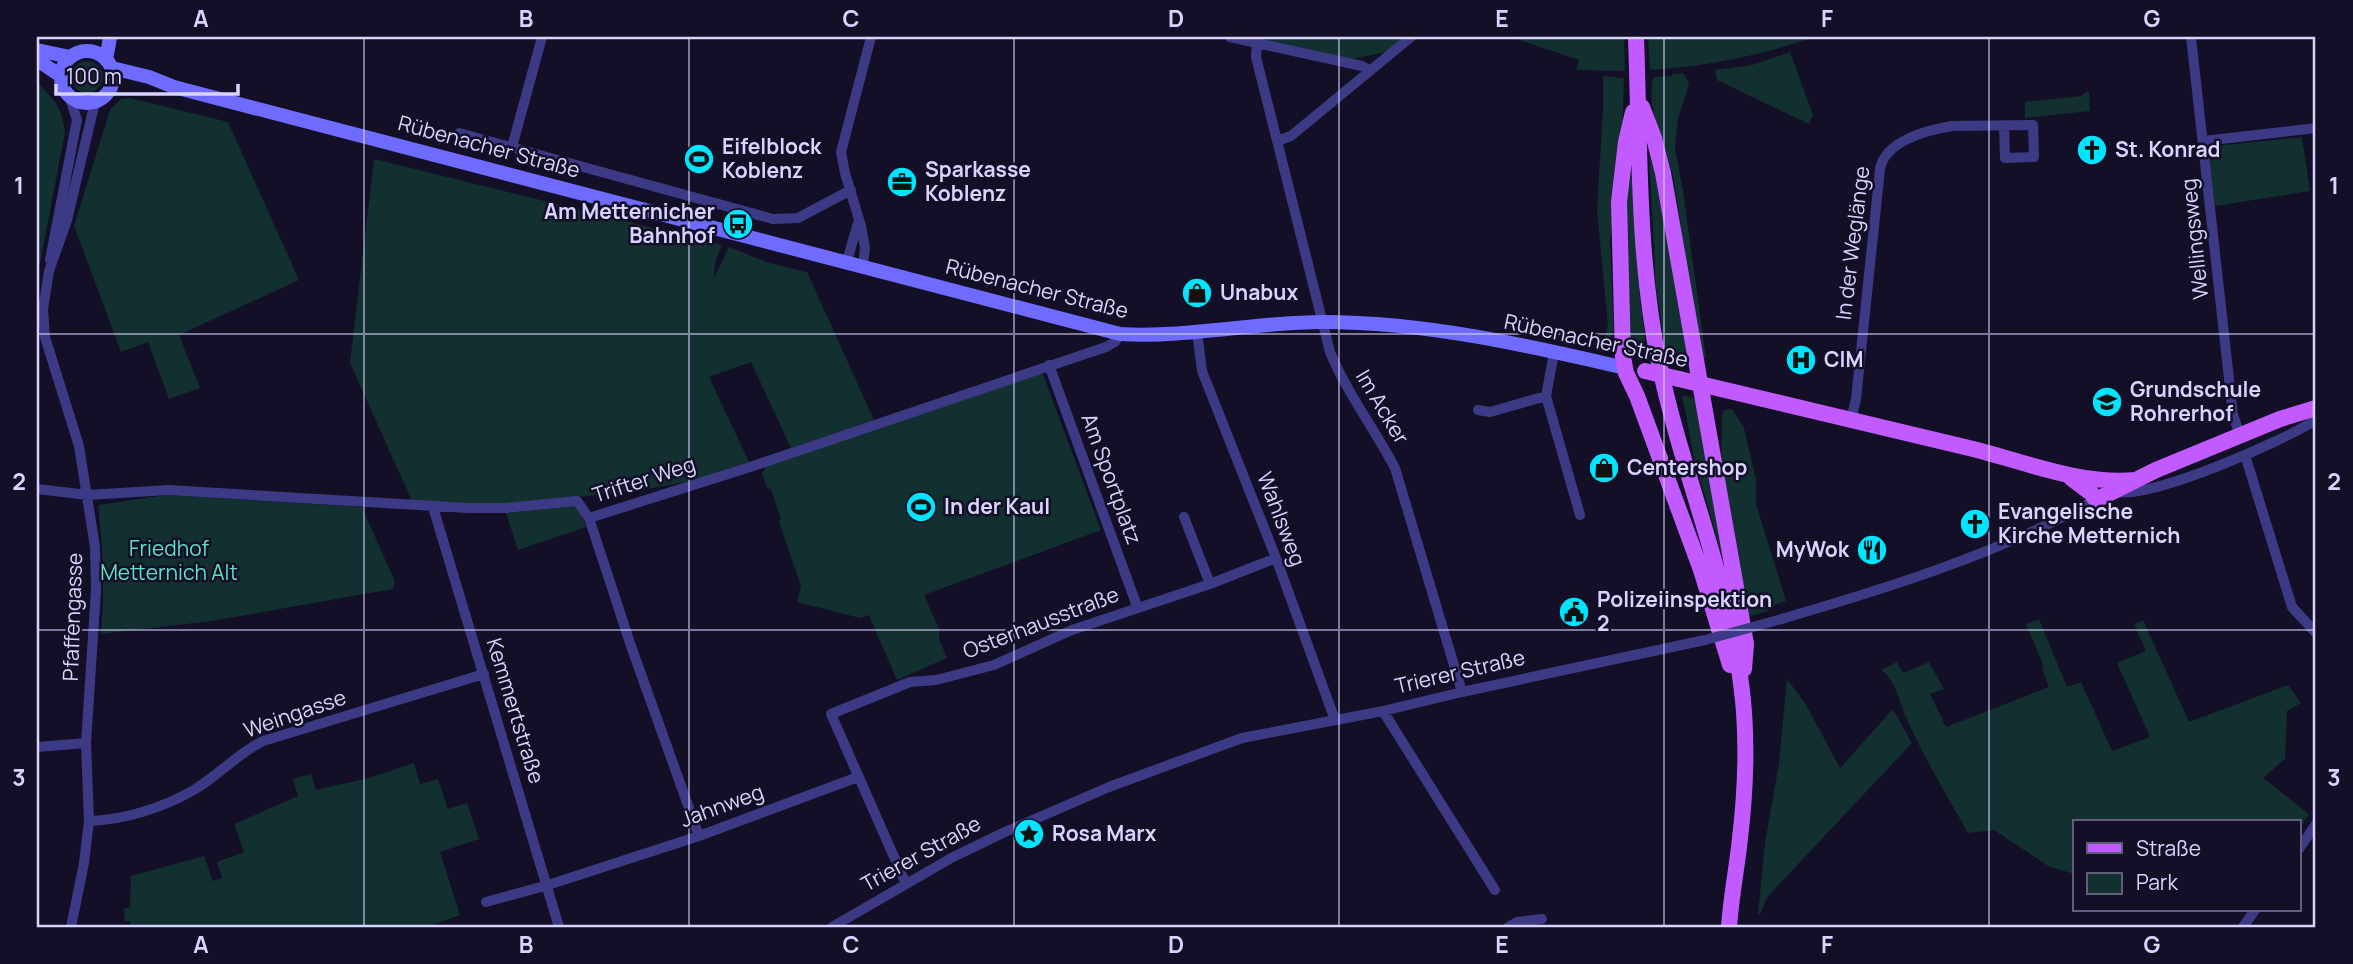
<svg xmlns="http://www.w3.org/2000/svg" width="2353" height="964" font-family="Manrope,sans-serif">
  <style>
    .green { fill: #12302f }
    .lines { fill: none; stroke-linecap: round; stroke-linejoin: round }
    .street { stroke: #3d3a85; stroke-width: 10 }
    .secondary { stroke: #6f6bff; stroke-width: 14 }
    .primary { stroke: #c25bff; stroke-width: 16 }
    .street-bridge { stroke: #3d3a85; stroke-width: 10 }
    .primary-bridge { stroke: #c25bff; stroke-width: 16 }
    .grid { fill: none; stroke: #d9d4ff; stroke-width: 2; stroke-opacity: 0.55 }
    .labels { text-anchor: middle; stroke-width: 5; stroke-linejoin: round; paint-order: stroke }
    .street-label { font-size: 21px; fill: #d9d4ff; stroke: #130f26 }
    .poi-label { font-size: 21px; font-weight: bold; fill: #d9d4ff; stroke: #130f26; text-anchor: start }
    .park-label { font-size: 21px; fill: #5fe0c0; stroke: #130f26 }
    .neatline { fill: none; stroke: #d9d4ff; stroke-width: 2.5 }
    .grid-label { font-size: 23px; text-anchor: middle; font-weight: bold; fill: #d9d4ff }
  </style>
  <rect width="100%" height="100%" fill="#130f26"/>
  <!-- green -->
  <path class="green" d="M 1245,37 L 1404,37 L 1387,52 L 1352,59 Z
    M 1511,37 L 1624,37 L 1625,71 L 1576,70 L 1579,60 Z
    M 1648,37 L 1814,37 C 1761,56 1706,66 1650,70 Z
    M 1790,52 L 1813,115 L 1809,124 L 1717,80 L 1715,70 L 1752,65 Z
    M71 77a16 16 0 1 1 32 0a16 16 0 1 1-32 0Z
    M 1683,73 L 1689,84 L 1678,118 L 1675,148 L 1683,191 L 1706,358 L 1701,357 L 1679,227 L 1681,226 C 1678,208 1676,190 1672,172 C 1664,141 1646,109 1653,77 L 1672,76 L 1672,74 Z
    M 1603,76 L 1624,78 L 1622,142 L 1610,241 L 1614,331 L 1608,341 L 1604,340 L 1608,325 L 1597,210 L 1603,108 Z
    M 37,82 C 55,101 61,104 65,132 L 40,264 L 37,264 Z
    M 2085,92 L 2089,92 L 2090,111 L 2025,118 L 2025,102 L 2082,96 Z
    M 130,98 L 228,122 L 299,280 L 179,335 L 200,388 L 169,399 L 148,342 L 121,352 L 74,226 L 110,110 L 121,99 Z
    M 2302,137 L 2310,191 L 2215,206 L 2210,164 C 2211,154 2215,148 2224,145 Z
    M 1630,146 L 1640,301 L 1645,338 L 1642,356 L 1637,355 L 1638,347 L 1628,346 L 1623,223 Z
    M 1649,155 L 1657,179 L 1686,347 L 1687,365 L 1675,363 L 1666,353 L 1656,288 Z
    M 374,159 L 722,245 L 715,262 L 714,278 L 729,247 L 769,263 L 807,272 L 874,420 L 791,448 L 751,362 L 709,377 L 749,462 L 696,480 L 637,491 L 517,503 L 468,504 L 412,501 L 350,363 Z
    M 1042,372 L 1101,530 L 924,595 L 939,629 L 939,639 L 947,658 L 897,680 L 869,615 L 860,618 L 797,602 L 801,586 L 779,522 L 781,518 L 771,490 L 767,487 L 762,474 L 766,466 Z
    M 1682,395 L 1695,398 L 1724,562 L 1694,458 Z
    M 1732,409 L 1744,428 L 1756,480 L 1756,504 L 1786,601 L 1767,607 L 1768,611 L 1749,616 L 1721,470 L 1722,416 L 1724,410 Z
    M 166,495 L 362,507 L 395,582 L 393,589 L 212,621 L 101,634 C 105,590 103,549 98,505 Z
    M 578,506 L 586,527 L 518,550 L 506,513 Z
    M 2039,619 L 2067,687 L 2081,682 L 2112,751 L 2150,737 L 2117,663 L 2146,651 L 2134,624 L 2143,620 L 2189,722 L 2288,685 L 2301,703 L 2287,711 L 2285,759 L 2263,778 L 2309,814 L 2299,829 L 2299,822 L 2075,822 L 2075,874 L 2050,867 L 1994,830 L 1968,833 C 1947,795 1923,757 1906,717 C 1899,702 1896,680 1881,670 L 1897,662 L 1903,673 L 1929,662 L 1944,689 L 1930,694 L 1946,727 L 2049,687 L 2042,669 L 2044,667 L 2026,624 Z
    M 1787,679 L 1805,703 L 1840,768 L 1893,709 L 1912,743 L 1768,896 L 1760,914 L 1758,914 L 1765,843 L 1779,763 Z
    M 414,763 L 420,784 L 438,779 L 448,809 L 467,803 L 479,839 L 440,852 L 460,915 L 427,927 L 130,927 L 130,921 L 125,921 L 124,909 L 130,907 L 131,876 L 204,856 L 213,881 L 222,878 L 217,862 L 244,852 L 234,824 L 298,796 L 293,779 L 311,774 L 316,790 L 369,778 Z"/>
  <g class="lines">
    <!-- street -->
    <path class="street" d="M 1230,37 L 1257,43
      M 2191,37 L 2233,415 L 2240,435
      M 1369,70 L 1362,66 L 1257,43 L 1256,57 L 1330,352 C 1347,393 1374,428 1395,468 L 1462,692
      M 459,133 L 773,219 L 798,218 L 851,190
      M 1277,141 L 1291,136 L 1411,37
      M 2204,141 L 2316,128
      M 512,147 L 542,37
      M 50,260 L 77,120 L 70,98
      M 847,261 L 858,223
      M 863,265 L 865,248 L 861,226 L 845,173 L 841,152 L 871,37
      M 1197,331 L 1202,371 L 1276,558 L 1335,720
      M 1554,353 L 1546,396 L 1580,515
      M 1049,365 L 1137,606
      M 1478,410 L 1490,412 L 1546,396
      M 1851,420 L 1856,399 L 1880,169 C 1885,141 1927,130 1952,126 L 2033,125 L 2034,157 L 2005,158 L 2004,126
      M 2245,455 L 2292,607 L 2316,633
      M 37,489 L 88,495 L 168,490 L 468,508 L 506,508 L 577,501 L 589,518 L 631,646 L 699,836
      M 2116,492 C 2154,498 2281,442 2316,420
      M 433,507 L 559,927
      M 1184,517 L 1210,584
      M 589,518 L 747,468 L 1106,347 L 1115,342 L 1120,334
      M 1771,622 C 1882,590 1995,555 2096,500
      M 1383,711 L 1495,890
      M 37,747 L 86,743
      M 89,821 C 124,820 162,808 192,791 C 218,776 237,754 263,741 L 484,674
      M 2299,849 L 2316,824
      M 906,884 L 831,714 L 910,682 L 936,680 L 994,665 L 1072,630 L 1210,584 L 1276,558
      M 486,902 L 548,885 L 699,836 L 858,777
      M 71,927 L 84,863 L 89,821 L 86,743 L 96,590 L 95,547 L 79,446 L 45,337 L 43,309 L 49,271 L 67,220 L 95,102
      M 832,927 L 953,857 L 1005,832 L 1109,787 L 1242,738 L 1383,711 L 1462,692 L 1705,640
      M 1508,927 L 1517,922 L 1542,919
      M 2243,927 L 2255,910"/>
    <!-- secondary -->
    <path class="secondary" d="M 37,50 L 70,57
      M61 77a26 26 0 1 1 52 0a26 26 0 1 1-52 0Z
      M 37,60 L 61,76
      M 106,60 L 110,37
      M 112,68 L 149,77 L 174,87 L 1120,334 C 1188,338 1256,322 1323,322 C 1424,322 1527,345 1625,368"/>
    <!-- primary -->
    <path class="primary" d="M 1636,37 C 1640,145 1637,256 1659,363 C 1683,480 1735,592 1744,712 C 1747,754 1745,796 1740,838 C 1737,868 1731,897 1729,927
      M 1642,107 L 1654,138 L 1663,173 L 1746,644 L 1744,669
      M 1633,112 L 1626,142 L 1619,202 L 1623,357 L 1626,373 L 1637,396 L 1701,570 L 1730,665
      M 1679,379 C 1775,402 1872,424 1969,448 C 2023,461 2078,485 2135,480
      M 2071,478 L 2091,493 L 2096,500 L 2156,470 L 2280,419 L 2316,408"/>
    <!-- street-bridge -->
    <path class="street-bridge" d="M 1705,640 L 1771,622"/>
    <!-- primary-bridge -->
    <path class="primary-bridge" d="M 1645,371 L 1679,379"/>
  </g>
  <!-- grid -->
  <path class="grid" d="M 364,37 L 364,927M 689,37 L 689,927M 1014,37 L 1014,927M 1339,37 L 1339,927M 1664,37 L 1664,927M 1989,37 L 1989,927M 37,334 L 2316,334M 37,630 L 2316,630"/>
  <!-- icons -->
  <defs>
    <g id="church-disc" transform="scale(1.575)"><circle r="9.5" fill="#00e5ff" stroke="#130f26"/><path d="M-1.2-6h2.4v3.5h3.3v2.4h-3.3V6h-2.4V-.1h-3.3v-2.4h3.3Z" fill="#111"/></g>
    <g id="stadium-disc" transform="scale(1.575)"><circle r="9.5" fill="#00e5ff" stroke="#130f26"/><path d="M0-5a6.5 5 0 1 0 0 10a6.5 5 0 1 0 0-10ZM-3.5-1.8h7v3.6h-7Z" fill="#111"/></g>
    <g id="office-disc" transform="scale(1.575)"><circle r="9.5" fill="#00e5ff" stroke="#130f26"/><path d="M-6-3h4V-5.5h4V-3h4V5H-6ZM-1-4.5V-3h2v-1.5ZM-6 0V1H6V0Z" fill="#111"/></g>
    <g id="bus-disc" transform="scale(1.575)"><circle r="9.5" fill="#00e5ff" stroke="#130f26"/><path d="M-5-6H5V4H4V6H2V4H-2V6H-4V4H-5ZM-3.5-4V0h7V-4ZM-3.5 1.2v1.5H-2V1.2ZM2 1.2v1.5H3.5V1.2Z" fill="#111"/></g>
    <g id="shop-disc" transform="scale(1.575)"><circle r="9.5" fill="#00e5ff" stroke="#130f26"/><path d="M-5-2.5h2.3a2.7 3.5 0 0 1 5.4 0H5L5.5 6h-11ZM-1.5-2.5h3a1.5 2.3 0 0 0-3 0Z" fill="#111"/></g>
    <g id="hospital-disc" transform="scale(1.575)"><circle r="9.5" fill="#00e5ff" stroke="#130f26"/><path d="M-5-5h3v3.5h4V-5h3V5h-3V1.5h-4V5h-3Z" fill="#111"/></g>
    <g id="school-disc" transform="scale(1.575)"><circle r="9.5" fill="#00e5ff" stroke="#130f26"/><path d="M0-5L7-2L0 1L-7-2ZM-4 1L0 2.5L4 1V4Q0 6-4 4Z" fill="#111"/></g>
    <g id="restaurant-disc" transform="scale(1.575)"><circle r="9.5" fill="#00e5ff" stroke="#130f26"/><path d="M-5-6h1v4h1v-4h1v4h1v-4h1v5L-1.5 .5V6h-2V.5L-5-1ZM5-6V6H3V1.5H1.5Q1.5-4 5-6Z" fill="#111"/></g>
    <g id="civic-disc" transform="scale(1.575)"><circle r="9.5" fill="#00e5ff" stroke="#130f26"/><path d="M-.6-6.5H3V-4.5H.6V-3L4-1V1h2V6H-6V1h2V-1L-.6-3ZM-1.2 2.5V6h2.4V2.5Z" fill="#111"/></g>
    <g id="sight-disc" transform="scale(1.575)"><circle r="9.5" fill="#00e5ff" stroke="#130f26"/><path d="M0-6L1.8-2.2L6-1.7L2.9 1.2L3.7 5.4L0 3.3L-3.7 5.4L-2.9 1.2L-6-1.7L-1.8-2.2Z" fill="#111"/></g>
  </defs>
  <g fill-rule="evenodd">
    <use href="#church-disc" x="2092" y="150"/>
    <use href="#stadium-disc" x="699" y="159"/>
    <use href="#office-disc" x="902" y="182"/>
    <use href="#bus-disc" x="738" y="224"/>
    <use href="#shop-disc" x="1197" y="293"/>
    <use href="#hospital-disc" x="1801" y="360"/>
    <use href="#school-disc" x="2107" y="402"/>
    <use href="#shop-disc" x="1604" y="468"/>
    <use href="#stadium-disc" x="921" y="507"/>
    <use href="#church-disc" x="1975" y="524"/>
    <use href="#restaurant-disc" x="1872" y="550"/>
    <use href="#civic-disc" x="1574" y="612"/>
    <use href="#sight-disc" x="1029" y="834"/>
  </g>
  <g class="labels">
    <!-- street labels -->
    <g class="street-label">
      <text transform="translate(489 147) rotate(15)" y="7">Rübenacher Straße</text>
      <text transform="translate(2195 239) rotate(-96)" y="7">Wellingsweg</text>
      <text transform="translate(1853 243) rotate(-83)" y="7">In der Weglänge</text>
      <text transform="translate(1037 289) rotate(14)" y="7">Rübenacher Straße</text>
      <text transform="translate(1596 341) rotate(12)" y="7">Rübenacher Straße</text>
      <text transform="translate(1382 407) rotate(59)" y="7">Im Acker</text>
      <text transform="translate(1111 479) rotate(70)" y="7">Am Sportplatz</text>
      <text transform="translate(644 480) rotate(-18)" y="7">Trifter Weg</text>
      <text transform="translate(1281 519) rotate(69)" y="7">Wahlsweg</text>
      <text transform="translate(73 617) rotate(-88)" y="7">Pfaffengasse</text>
      <text transform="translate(1041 623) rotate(-21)" y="7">Osterhausstraße</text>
      <text transform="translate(1460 672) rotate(-13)" y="7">Trierer Straße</text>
      <text transform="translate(515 711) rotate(73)" y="7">Kemmertstraße</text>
      <text transform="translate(295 714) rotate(-19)" y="7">Weingasse</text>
      <text transform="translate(722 806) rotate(-20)" y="7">Jahnweg</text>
      <text transform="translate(921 854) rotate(-29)" y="7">Trierer Straße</text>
    </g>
    <!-- poi labels -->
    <g class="poi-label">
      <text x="722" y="154">Eifelblock<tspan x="722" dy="24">Koblenz</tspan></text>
      <text x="2115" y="157">St. Konrad</text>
      <text x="925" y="177">Sparkasse<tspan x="925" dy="24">Koblenz</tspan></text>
      <text x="715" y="219" text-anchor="end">Am Metternicher<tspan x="715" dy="24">Bahnhof</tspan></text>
      <text x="1220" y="300">Unabux</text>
      <text x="1824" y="367">CIM</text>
      <text x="2130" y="397">Grundschule<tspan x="2130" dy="24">Rohrerhof</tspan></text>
      <text x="1627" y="475">Centershop</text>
      <text x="944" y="514">In der Kaul</text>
      <text x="1998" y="519">Evangelische<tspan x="1998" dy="24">Kirche Metternich</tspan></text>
      <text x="1849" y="557" text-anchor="end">MyWok</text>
      <text x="1597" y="607">Polizeiinspektion<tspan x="1597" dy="24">2</tspan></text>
      <text x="1052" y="841">Rosa Marx</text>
    </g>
    <!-- park labels -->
    <g class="park-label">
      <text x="169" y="556">Friedhof<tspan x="169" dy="24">Metternich Alt</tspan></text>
    </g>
  </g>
  <!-- border -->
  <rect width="2353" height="964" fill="none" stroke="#130f26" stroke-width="77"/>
  <!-- legend -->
  <rect x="2073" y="820" width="228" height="91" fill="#130f26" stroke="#625e7d" stroke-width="2"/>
  <rect x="2087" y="843" width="35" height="10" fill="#c25bff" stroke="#625e7d" stroke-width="2"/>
  <text x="2136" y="856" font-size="21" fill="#d9d4ff">Straße</text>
  <rect x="2087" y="873" width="35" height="21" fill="#12302f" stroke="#625e7d" stroke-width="2"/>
  <text x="2136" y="890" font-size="21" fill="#d9d4ff">Park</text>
  <!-- scale -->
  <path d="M56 84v10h182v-10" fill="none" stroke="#d9d4ff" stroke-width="3.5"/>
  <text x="66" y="84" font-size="21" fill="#d9d4ff" stroke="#130f26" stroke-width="5" paint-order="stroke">100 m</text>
  <rect x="38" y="38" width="2276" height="888" class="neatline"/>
  <g class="grid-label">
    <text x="201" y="27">A</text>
    <text x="526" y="27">B</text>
    <text x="851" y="27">C</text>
    <text x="1176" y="27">D</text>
    <text x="1502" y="27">E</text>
    <text x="1827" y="27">F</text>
    <text x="2152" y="27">G</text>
    <text x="19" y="194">1</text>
    <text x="2334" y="194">1</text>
    <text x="19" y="490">2</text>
    <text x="2334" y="490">2</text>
    <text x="19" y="786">3</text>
    <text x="2334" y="786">3</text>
    <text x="201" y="953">A</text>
    <text x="526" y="953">B</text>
    <text x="851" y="953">C</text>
    <text x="1176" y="953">D</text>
    <text x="1502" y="953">E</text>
    <text x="1827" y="953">F</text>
    <text x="2152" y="953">G</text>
  </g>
</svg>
